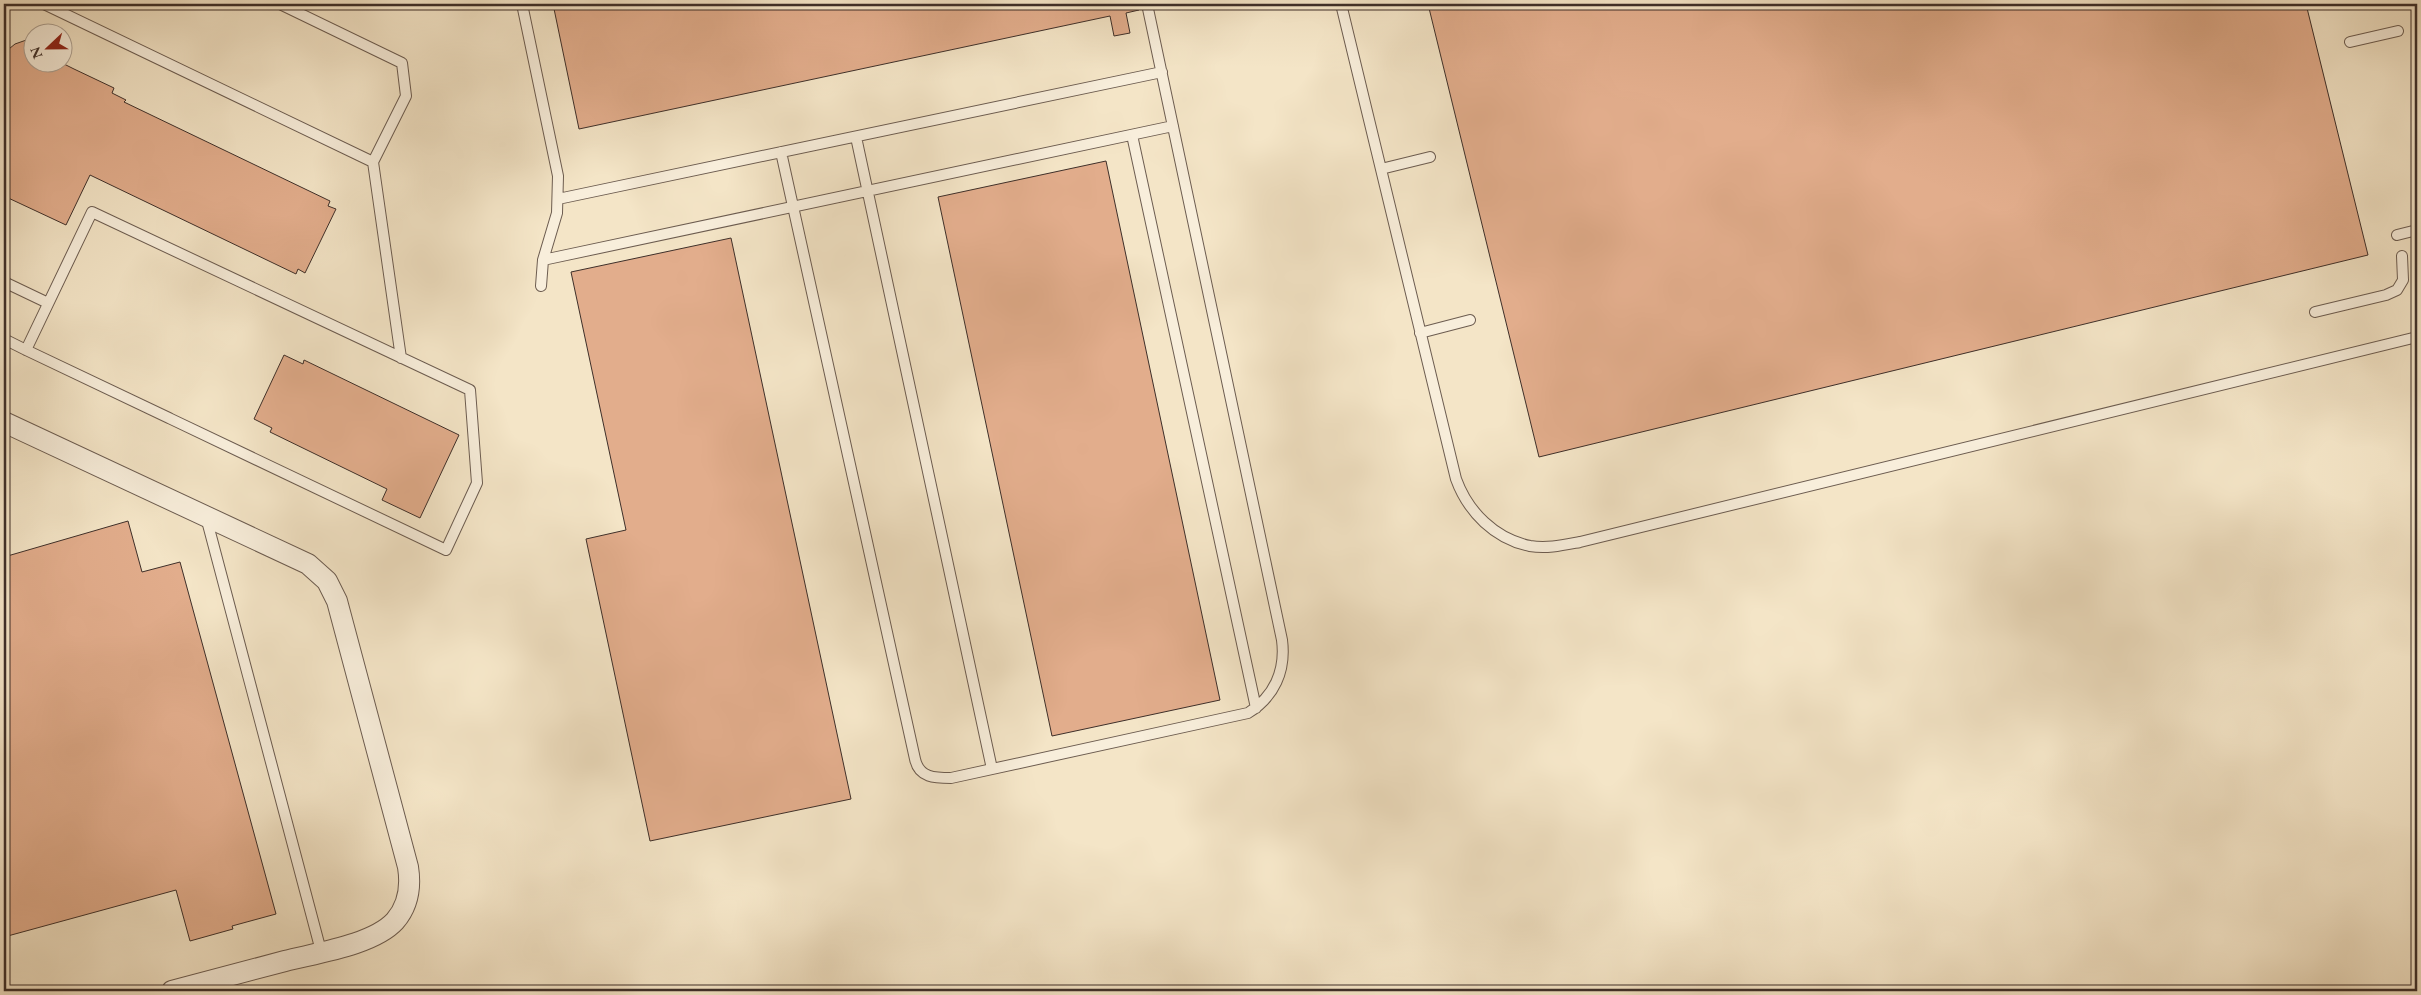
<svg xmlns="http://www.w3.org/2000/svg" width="2421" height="995" font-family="'EB Garamond',serif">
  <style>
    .building { fill: #e2ad8c; stroke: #3e2f29 }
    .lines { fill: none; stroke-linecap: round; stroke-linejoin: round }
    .service-casing { stroke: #6c5c50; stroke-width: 12 }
    .minor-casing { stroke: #6c5c50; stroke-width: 22 }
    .service { stroke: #f8eedb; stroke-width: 10 }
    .minor { stroke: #f8eedb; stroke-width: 20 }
  </style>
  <rect width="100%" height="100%" fill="#f4e5c7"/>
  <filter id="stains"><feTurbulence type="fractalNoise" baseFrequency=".004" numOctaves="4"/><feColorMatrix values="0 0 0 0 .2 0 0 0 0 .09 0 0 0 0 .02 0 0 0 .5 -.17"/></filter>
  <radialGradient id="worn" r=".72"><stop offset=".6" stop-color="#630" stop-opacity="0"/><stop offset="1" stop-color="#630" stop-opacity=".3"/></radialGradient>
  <!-- building -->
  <path class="building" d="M 553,4 L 1138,4 L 1139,10 L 1126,13 L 1130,33 L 1114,36 L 1110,16 L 579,129 Z
    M 1428,4 L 2306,4 L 2368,255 L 1539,457 Z
    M 32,38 L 32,62 L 60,62 L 74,69 L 114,88 L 112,93 L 126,100 L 124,102 L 330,201 L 328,206 L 336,209 L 305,273 L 298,269 L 296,274 L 90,175 L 66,225 L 4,196 L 4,53 L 15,44 Z
    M 1106,161 L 1220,700 L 1052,736 L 938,197 Z
    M 731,238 L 851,799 L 650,841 L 586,539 L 626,530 L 571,272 Z
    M 284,355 L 303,364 L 304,360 L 459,435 L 420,518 L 382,500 L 387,489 L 270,432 L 272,428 L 254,419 Z
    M 128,521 L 142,572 L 180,562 L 276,914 L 232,926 L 233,929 L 190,941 L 176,890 L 4,937 L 4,557 Z"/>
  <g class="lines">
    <!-- service casing -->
    <g class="service-casing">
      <path id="service" d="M 44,4 L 373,162 L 401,358
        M 280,4 L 402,63 L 406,96 L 373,162
        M 522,4 L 558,176 L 557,213 L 543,260 L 541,286
        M 1341,4 L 1456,479 C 1468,512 1495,539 1530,546 C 1547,549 1564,545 1580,542 L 2417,337
        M 2350,42 L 2398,31
        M 1132,135 L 1256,708
        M 856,137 L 992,769
        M 781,152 L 915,759 C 919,778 935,778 951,778 L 1248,713 C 1274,697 1286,671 1282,640 L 1147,4
        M 1381,169 L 1430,157
        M 558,199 L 1162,72
        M 2397,235 L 2417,230
        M 543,260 L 1173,126
        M 4,282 L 48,303
        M 2315,312 L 2386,295 L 2397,290 L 2403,280 L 2402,256
        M 1420,333 L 1470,320
        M 4,339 L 26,350 L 169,418 L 171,419 L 446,550 L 477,483 L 470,390 L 92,212 L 26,350
        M 206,517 L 321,951"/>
    </g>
    <!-- minor casing -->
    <g class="minor-casing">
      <path id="minor" d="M 4,422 L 308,564 L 327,581 L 337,601 L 408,867 C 411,886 408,906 395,921 C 373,945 316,953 285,961 C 247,971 209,981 172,991"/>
    </g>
    <!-- service -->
    <use href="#service" class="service"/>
    <!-- minor -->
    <use href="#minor" class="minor"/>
  </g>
  <!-- margin -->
  <rect width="2421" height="995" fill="none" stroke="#f4e5c7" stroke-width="20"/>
  <rect x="5" y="5" width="2411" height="985" fill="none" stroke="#3e2f29" stroke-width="2.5"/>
  <rect x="10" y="10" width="2401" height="975" fill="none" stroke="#3e2f29"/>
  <!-- north arrow -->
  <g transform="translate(48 48) rotate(248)"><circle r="24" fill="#f8eedb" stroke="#aea294"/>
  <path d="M0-4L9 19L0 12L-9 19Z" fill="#8f2418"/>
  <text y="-8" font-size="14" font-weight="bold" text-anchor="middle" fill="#3e2f29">N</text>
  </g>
  <rect width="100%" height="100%" filter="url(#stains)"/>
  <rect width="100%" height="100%" fill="url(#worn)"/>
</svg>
